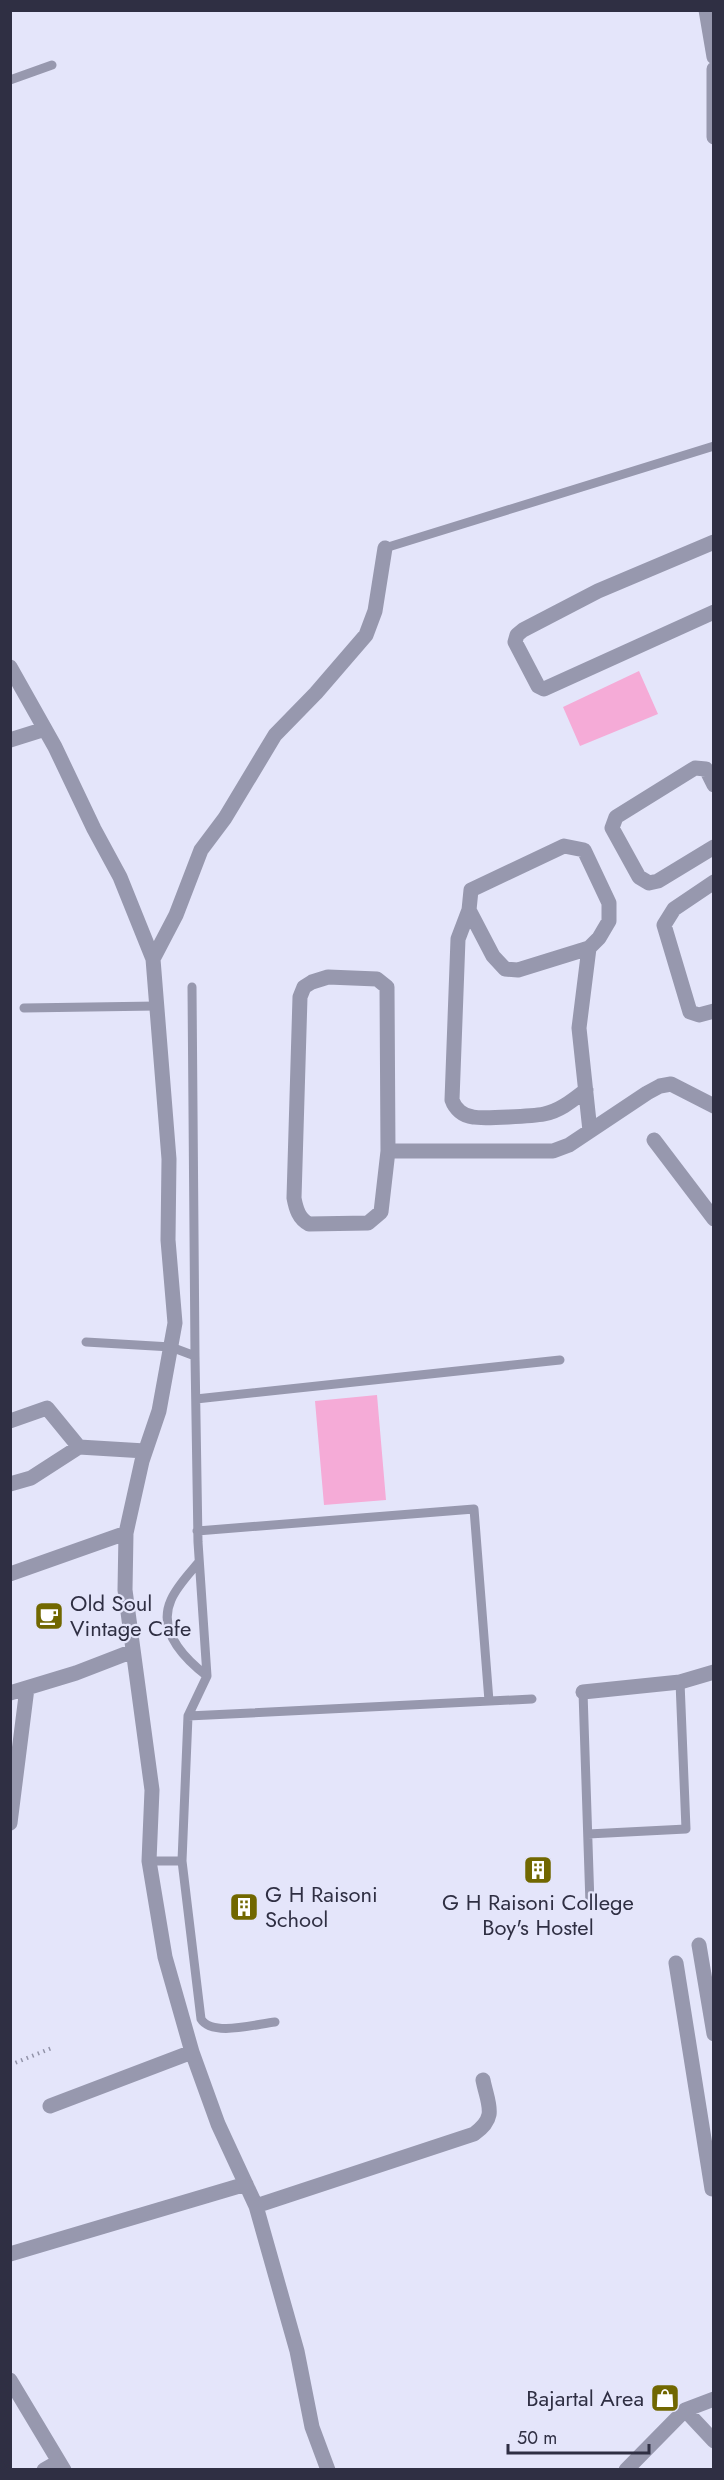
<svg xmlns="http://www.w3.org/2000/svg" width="724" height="2480" font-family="Jost,sans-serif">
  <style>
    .green { fill: #f5abd7 }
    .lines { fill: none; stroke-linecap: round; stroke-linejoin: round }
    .path { stroke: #9293a8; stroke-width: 4; stroke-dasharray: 1.5 4.5; stroke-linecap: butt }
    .service { stroke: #9798ae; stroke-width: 9 }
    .minor { stroke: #9798ae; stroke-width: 15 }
    .labels { text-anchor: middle; stroke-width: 4.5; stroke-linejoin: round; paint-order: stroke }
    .poi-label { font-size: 22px; fill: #2f2f43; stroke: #e4e5fa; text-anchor: start }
  </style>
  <rect width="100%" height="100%" fill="#e4e5fa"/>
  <!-- green -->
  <path class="green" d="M 639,671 L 658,714 L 580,746 L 563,707 Z
    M 377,1395 L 386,1500 L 324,1505 L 315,1401 Z"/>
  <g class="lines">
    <!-- path -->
    <path class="path" d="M 10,2065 L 54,2047"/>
    <!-- service -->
    <path class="service" d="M 10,80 L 52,65
      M 385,548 L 714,446
      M 192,987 L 195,1356
      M 24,1008 L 157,1006
      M 86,1342 L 171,1347 L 195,1356 L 198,1542 L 207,1676 L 188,1716
      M 196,1399 L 560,1360
      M 197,1531 L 474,1509 L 489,1701
      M 199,1562 C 189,1574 177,1586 171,1600 C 157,1631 185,1659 207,1676
      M 583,1692 L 590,1904
      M 588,1834 L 686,1829 L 680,1682
      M 149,1861 L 182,1861 L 188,1716 L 532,1699
      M 182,1861 L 201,2019 C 212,2037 256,2024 275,2022"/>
    <!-- minor -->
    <path class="minor" d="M 706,10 L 714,57
      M 714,69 L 714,137
      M 714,542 L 598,591 L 523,630 L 517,635 L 515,642 L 538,686 L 544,689 L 714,612
      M 10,667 L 55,747 L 94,829 L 120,877 L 153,959 L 169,1159 L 168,1240 L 175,1323 L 159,1411 L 142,1461 L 126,1533 L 125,1590 L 152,1790 L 149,1861 L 165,1957 L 192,2052 L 218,2124 L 256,2206 L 297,2351 L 312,2427 L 328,2470
      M 10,740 L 45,729
      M 714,785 L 706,769 L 695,768 L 616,817 L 612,828 L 639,877 L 649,883 L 658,881 L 714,847
      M 714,882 L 674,909 L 664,925 L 690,1012 L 699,1015 L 714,1011
      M 469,910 L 458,939 L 452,1100 C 455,1109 463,1116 473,1117 C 483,1119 534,1116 544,1114 C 560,1111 573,1100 586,1090
      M 589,948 L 518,970 L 505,969 L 493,956 L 469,910 L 471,890 L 564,846 L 584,850 L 609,903 L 609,921 L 599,938 L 589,948 L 579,1028 L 590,1131
      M 153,959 L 176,915 L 201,850 L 225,818 L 275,735 L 316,693 L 366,635 L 375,611 L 385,548
      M 654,1140 L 714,1219
      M 388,1151 L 381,1212 L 368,1223 L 309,1224 C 299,1219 296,1209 294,1198 L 300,997 L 304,987 L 312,982 L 328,977 L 377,979 L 387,987 L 388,1151 L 553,1151 L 569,1145 L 647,1093 L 660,1086 L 671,1084 L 714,1106
      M 10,1421 L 47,1408 L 79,1447
      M 10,1484 L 31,1478 L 79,1447 L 145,1451
      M 10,1574 L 126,1533
      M 583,1692 L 680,1682 L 714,1672
      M 10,1693 L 76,1673 L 133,1651
      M 10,1823 L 27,1688
      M 699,1945 L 714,2034
      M 676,1963 L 712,2189 L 714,2189
      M 50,2106 L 192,2052
      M 256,2206 L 474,2134 C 498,2117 488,2105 483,2080
      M 10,2254 L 246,2184
      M 10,2380 L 64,2470
      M 685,2410 L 714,2441
      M 44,2470 L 58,2462
      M 626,2470 L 685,2410 L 714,2399"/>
  </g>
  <!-- icons -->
  <defs>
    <g id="cafe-square" transform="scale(1.5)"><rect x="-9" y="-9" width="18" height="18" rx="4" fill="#716700" stroke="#e4e5fa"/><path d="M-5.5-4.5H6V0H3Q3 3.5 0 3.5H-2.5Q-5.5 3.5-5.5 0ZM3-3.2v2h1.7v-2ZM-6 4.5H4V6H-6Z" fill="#fff"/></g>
    <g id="building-square" transform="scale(1.5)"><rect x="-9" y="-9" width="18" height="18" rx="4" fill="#716700" stroke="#e4e5fa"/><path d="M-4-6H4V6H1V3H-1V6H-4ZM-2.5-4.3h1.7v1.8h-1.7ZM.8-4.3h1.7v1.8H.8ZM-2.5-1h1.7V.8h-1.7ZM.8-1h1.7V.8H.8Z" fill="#fff"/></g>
    <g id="shop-square" transform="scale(1.5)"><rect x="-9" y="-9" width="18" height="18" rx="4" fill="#716700" stroke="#e4e5fa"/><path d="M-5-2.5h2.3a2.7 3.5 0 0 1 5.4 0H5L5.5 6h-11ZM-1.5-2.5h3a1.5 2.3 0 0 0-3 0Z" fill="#fff"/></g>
  </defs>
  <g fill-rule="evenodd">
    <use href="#cafe-square" x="49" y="1616"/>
    <use href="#building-square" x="538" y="1870"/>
    <use href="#building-square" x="244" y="1907"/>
    <use href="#shop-square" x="665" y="2398"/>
  </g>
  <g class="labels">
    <!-- poi labels -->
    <g class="poi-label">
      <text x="70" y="1611">Old Soul<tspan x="70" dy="25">Vintage Cafe</tspan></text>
      <text x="265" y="1902">G H Raisoni<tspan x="265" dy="25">School</tspan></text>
      <text x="538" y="1910" text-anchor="middle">G H Raisoni College<tspan x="538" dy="25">Boy's Hostel</tspan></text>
      <text x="644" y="2406" text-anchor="end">Bajartal Area</text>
    </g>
  </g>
  <!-- border -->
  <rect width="724" height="2480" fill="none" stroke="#2f2f43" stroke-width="24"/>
  <!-- scale -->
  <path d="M508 2444v9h141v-9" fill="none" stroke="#2f2f43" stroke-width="3"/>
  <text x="517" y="2444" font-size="18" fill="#2f2f43" stroke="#e4e5fa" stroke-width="4.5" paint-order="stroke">50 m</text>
</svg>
